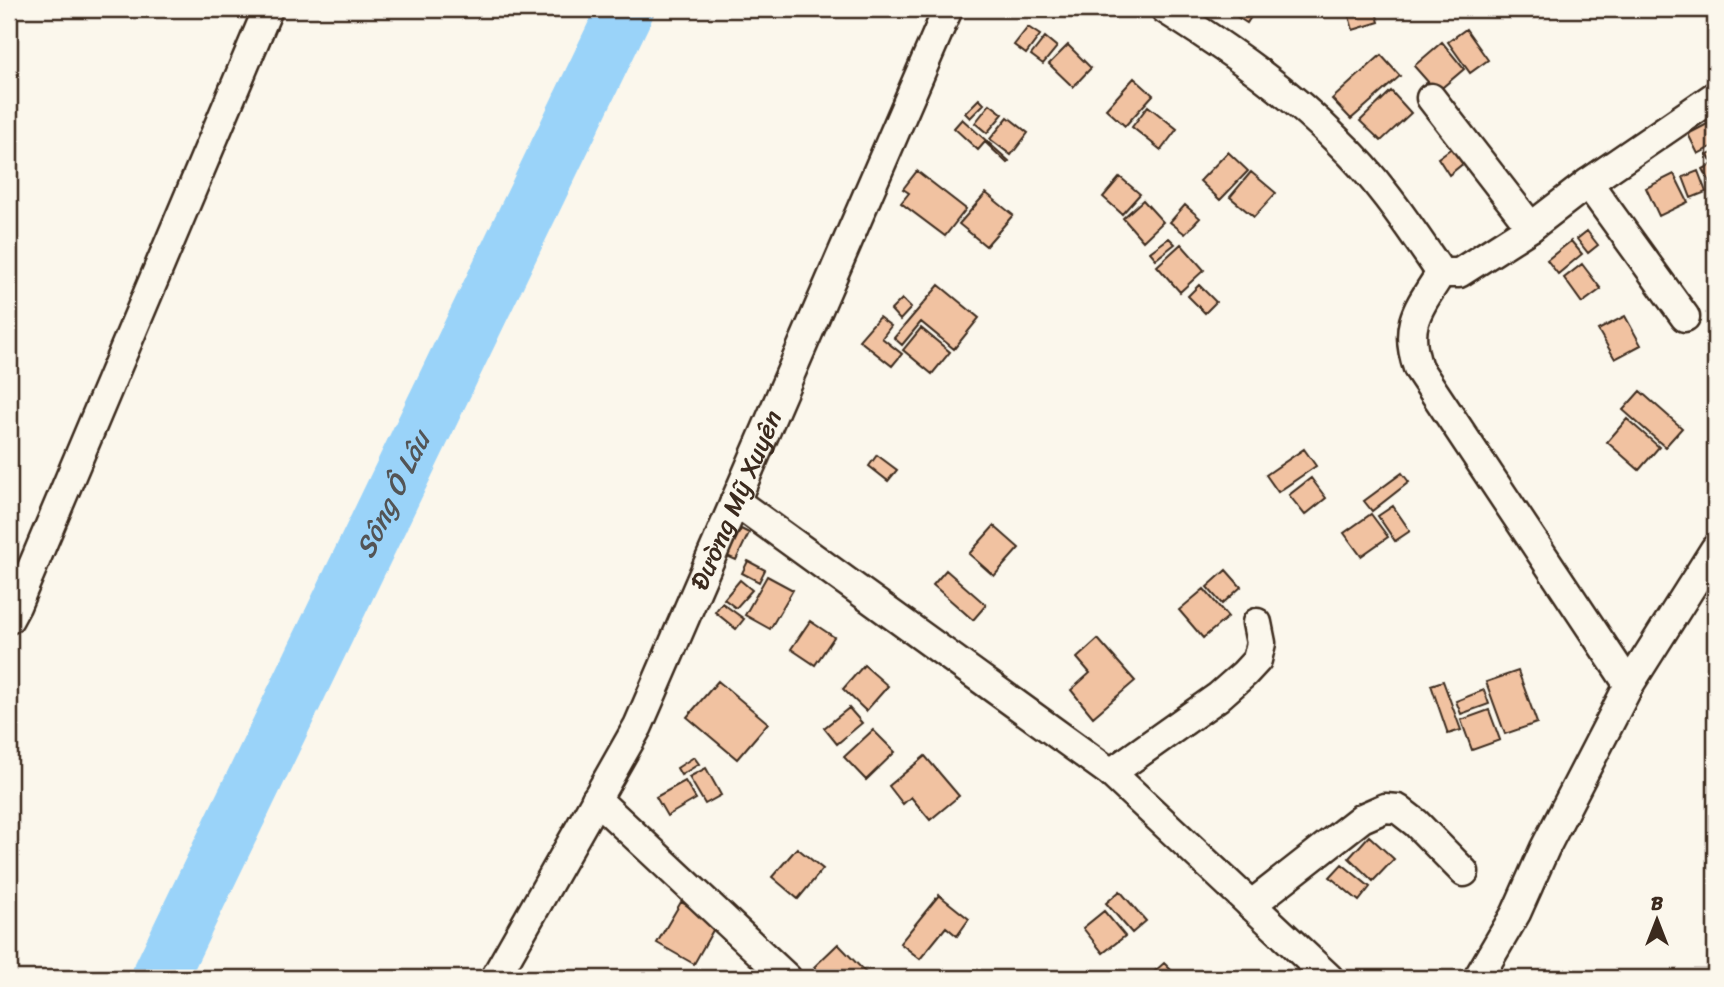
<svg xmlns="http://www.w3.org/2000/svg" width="1724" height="987" font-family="Sriracha,sans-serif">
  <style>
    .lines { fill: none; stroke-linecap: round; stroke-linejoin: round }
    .river { stroke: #9ad3f9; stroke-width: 56 }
    .building { fill: #f1c2a1; stroke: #3b2a1e; stroke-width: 2 }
    .minor-casing { stroke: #3b2a1e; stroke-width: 33 }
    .minor { stroke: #fbf7ec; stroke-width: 28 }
    .labels { text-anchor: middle; stroke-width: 7; stroke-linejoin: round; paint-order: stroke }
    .street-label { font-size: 26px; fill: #3b2a1e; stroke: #fbf7ec }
    .water-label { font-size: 28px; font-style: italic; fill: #535455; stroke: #fbf7ec }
  </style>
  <rect width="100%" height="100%" fill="#fbf7ec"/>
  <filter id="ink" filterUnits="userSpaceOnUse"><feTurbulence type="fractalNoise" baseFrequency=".0143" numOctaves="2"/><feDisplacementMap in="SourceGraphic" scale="14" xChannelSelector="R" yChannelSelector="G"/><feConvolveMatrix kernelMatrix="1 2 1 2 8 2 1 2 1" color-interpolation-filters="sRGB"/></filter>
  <g filter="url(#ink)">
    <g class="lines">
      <!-- river -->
      <path class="river" id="s1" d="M 159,978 L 626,9"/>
    </g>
    <!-- building -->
    <path class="building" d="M 1225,9 L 1256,9 L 1247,23 Z
      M 1347,9 L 1375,9 L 1379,22 L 1353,30 Z
      M 1028,27 L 1040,35 L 1026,54 L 1014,45 Z
      M 1466,29 L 1488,60 L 1470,73 L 1448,42 Z
      M 1045,37 L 1057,47 L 1043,64 L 1031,55 Z
      M 1442,42 L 1464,69 L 1437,92 L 1414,66 Z
      M 1068,45 L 1091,68 L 1073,87 L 1049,64 Z
      M 1381,55 L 1400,76 L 1351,119 L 1332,99 Z
      M 1134,78 L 1153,95 L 1125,126 L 1106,109 Z
      M 1391,91 L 1411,113 L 1381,141 L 1360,121 Z
      M 979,99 L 984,104 L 970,118 L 965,113 Z
      M 990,104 L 1003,114 L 987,133 L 975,123 Z
      M 1148,106 L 1177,129 L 1161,150 L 1132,127 Z
      M 1008,117 L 1028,133 L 1011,155 L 990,139 Z
      M 962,119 L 1009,161 L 1007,163 L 985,142 L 978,150 L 954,128 Z
      M 1715,120 L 1715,145 L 1698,154 L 1688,134 Z
      M 1453,147 L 1465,162 L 1449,175 L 1438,158 Z
      M 1228,152 L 1248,171 L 1220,200 L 1200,181 Z
      M 1715,152 L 1715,186 L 1713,187 L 1703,169 L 1713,164 L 1708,155 Z
      M 917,171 L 966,209 L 945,236 L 901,203 L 909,193 L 903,189 Z
      M 1698,171 L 1706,192 L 1691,198 L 1683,177 Z
      M 1251,172 L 1276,193 L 1254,217 L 1230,197 Z
      M 1674,174 L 1688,202 L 1659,216 L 1646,188 Z
      M 1120,177 L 1140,194 L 1122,214 L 1103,197 Z
      M 986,193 L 1013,215 L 986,246 L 959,224 Z
      M 1143,200 L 1163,222 L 1143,241 L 1123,218 Z
      M 1185,205 L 1200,218 L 1185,234 L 1170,222 Z
      M 1587,231 L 1598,245 L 1588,253 L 1577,239 Z
      M 1169,238 L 1175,244 L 1156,259 L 1150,252 Z
      M 1571,241 L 1582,254 L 1558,274 L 1547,260 Z
      M 1181,244 L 1204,270 L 1180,292 L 1157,266 Z
      M 1582,264 L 1601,289 L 1582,303 L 1564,278 Z
      M 939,285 L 979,318 L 954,349 L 921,322 L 902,345 L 894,338 Z
      M 1199,285 L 1216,302 L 1205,313 L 1188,296 Z
      M 902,299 L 911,308 L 900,320 L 891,310 Z
      M 1625,316 L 1641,345 L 1615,359 L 1598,330 Z
      M 879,317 L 891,326 L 882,338 L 902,354 L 892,366 L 859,340 Z
      M 921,328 L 950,352 L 932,374 L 903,350 Z
      M 1640,391 L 1682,428 L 1665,447 L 1623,410 Z
      M 1627,419 L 1659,447 L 1639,470 L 1607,442 Z
      M 1304,449 L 1316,466 L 1278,492 L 1266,475 Z
      M 877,455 L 897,470 L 888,481 L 869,466 Z
      M 1402,473 L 1409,482 L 1372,511 L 1364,501 Z
      M 1311,478 L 1326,498 L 1305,515 L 1289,495 Z
      M 1393,506 L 1410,531 L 1395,541 L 1378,516 Z
      M 1371,514 L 1388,537 L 1361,556 L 1344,533 Z
      M 994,526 L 1019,548 L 994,576 L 969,554 Z
      M 741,529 L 749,533 L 736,560 L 727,556 Z
      M 748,561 L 765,570 L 759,582 L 742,573 Z
      M 946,570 L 986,605 L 973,620 L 933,585 Z
      M 1226,570 L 1241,587 L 1222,604 L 1207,587 Z
      M 767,576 L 793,590 L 770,629 L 745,615 Z
      M 740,580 L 752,590 L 736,608 L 724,599 Z
      M 1204,589 L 1228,617 L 1203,638 L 1179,610 Z
      M 722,603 L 744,619 L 736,629 L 715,612 Z
      M 810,621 L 834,637 L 815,665 L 791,649 Z
      M 1098,639 L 1135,681 L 1093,717 L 1071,690 L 1090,673 L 1077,658 Z
      M 864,665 L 888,686 L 866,711 L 843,689 Z
      M 1518,671 L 1537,723 L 1505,734 L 1486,682 Z
      M 718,681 L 768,723 L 737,759 L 687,717 Z
      M 1443,681 L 1461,730 L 1448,734 L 1431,685 Z
      M 1484,690 L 1489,704 L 1461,714 L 1456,701 Z
      M 849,708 L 862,723 L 837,744 L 824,728 Z
      M 1489,710 L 1500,740 L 1472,750 L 1461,720 Z
      M 873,730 L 895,752 L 866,780 L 844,757 Z
      M 925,756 L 959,796 L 930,820 L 911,797 L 903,804 L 889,786 Z
      M 694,757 L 699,764 L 681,775 L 677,768 Z
      M 706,768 L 721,795 L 705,804 L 689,777 Z
      M 685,781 L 696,799 L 667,816 L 656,797 Z
      M 1369,836 L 1394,859 L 1373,881 L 1349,858 Z
      M 797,848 L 823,869 L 798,899 L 772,877 Z
      M 1342,864 L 1370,887 L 1359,901 L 1330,877 Z
      M 1120,891 L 1146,921 L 1132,933 L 1106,903 Z
      M 939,895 L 969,919 L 957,936 L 946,927 L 920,959 L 900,943 Z
      M 681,902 L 717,923 L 694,964 L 657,943 Z
      M 1104,911 L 1125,936 L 1103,953 L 1083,928 Z
      M 838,944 L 869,976 L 866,978 L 825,978 L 814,967 Z
      M 1164,963 L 1179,978 L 1147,978 Z"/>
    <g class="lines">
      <!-- minor casing -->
      <g class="minor-casing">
        <g id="minor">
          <path d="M 1165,9 C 1226,47 1288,90 1339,142 C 1379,180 1410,228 1441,273 L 1459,273 L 1531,227 L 1588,183 L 1715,96"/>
          <path d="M 1431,98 L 1531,227"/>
          <path d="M 1588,183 L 1685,317"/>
          <path d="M 1441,273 C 1418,309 1403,325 1418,368 L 1629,685"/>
          <path d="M 735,501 L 1111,773 L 1329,978"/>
          <path d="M 9,619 L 16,606 L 268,9"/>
          <path d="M 1111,773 L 1218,697 L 1244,674 L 1257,660 L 1261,643 L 1257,623"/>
          <path d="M 596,799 L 787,978"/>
          <path d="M 1251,905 L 1362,818 L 1385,808 L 1398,809 L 1416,823 L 1464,872"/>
          <path id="s2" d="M 495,978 L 638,726 L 948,9"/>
          <path d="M 1478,978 L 1516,913 L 1545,848 L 1629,685 L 1715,549"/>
        </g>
      </g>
      <!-- minor -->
      <use href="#minor" class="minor"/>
    </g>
  </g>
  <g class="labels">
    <!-- street labels -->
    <g class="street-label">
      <text dy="9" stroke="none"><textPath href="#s2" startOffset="536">Đường Mỹ Xuyên</textPath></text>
    </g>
    <!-- water labels -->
    <g class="water-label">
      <text dy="10" stroke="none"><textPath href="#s1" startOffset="537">Sông Ô Lâu</textPath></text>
    </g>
  </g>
  <!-- margin -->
  <rect width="1724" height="987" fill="none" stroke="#fbf7ec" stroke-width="35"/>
  <rect x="18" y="18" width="1689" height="952" fill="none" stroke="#3b2a1e" stroke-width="2.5" filter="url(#ink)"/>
  <!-- north arrow -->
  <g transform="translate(1657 920)" stroke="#fbf7ec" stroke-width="5" paint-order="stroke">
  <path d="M0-5L12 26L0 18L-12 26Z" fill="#3b2a1e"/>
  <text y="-10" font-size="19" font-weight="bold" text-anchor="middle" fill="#3b2a1e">B</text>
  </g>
</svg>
